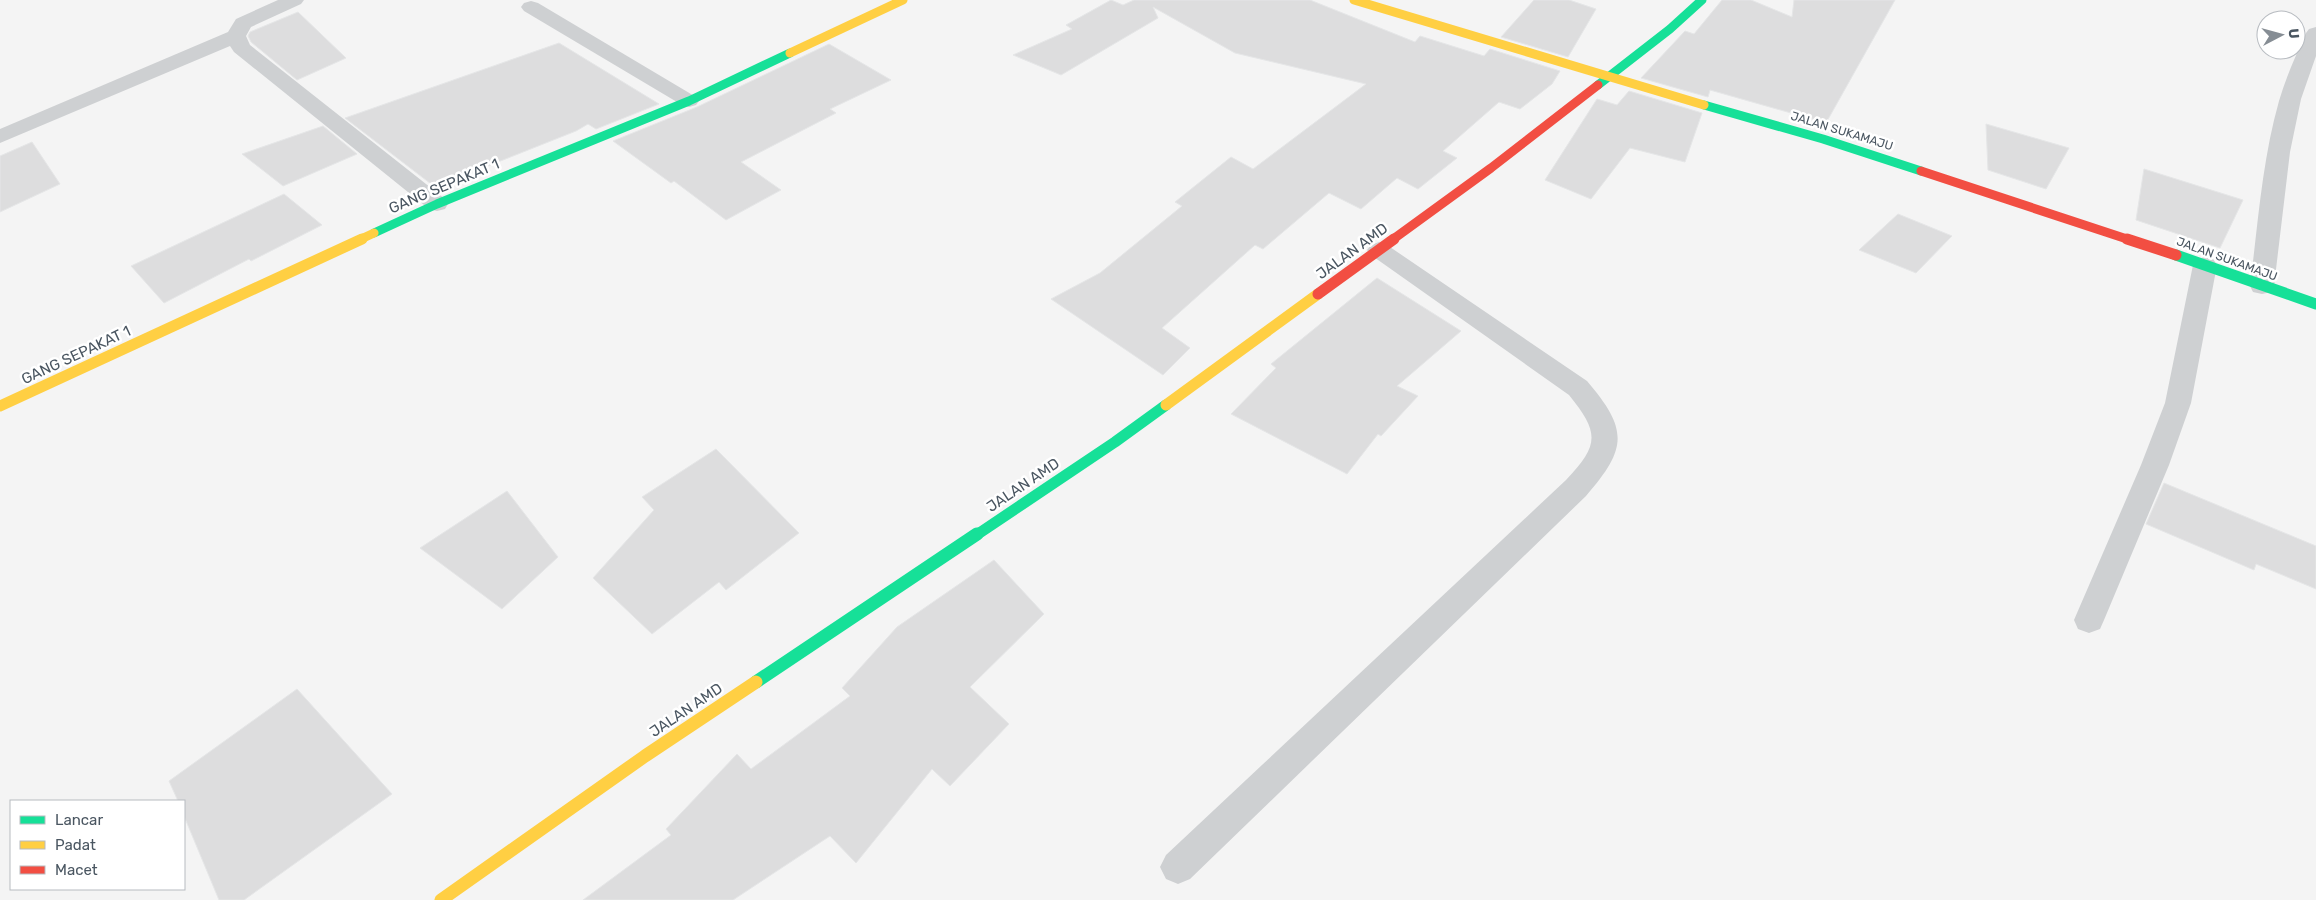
<svg xmlns="http://www.w3.org/2000/svg" width="2316" height="900" font-family="Rubik,sans-serif">
  <style>
    .building { fill: #ddddde; stroke: #e5e6e7 }
    .lines { fill: none; stroke-linecap: round; stroke-linejoin: round }
    .street { fill: #ced0d2; fill-rule: evenodd }
    .fast-far2 { stroke: #16e098; stroke-width: 9 }
    .fast-far1 { stroke: #16e098; stroke-width: 11 }
    .fast { stroke: #16e098; stroke-width: 13 }
    .slow-far2 { stroke: #ffcf43; stroke-width: 9 }
    .slow-far1 { stroke: #ffcf43; stroke-width: 11 }
    .slow { stroke: #ffcf43; stroke-width: 13 }
    .jam-far1 { stroke: #f24e42; stroke-width: 9 }
    .jam { stroke: #f24e42; stroke-width: 11 }
    .labels { text-anchor: middle; stroke-width: 5; stroke-linejoin: round; paint-order: stroke }
    .far-street-label { font-size: 12px; fill: #4a5661; stroke: #fff }
    .street-label { font-size: 15px; fill: #4a5661; stroke: #fff }
  </style>
  <rect width="100%" height="100%" fill="#f4f4f4"/>
  <!-- building -->
  <path class="building" d="M 1111,0 L 1123,5 L 1134,0 L 1310,0 L 1415,42 L 1420,36 L 1484,56 L 1490,49 L 1560,71 L 1552,84 L 1520,109 L 1499,102 L 1443,151 L 1457,158 L 1418,189 L 1397,178 L 1361,209 L 1329,193 L 1263,249 L 1255,245 L 1162,328 L 1190,348 L 1163,375 L 1051,299 L 1100,273 L 1182,206 L 1175,202 L 1231,157 L 1253,169 L 1366,84 L 1235,53 L 1153,7 L 1158,18 L 1061,75 L 1013,55 L 1072,29 L 1066,25 Z
    M 1534,0 L 1569,0 L 1596,9 L 1568,57 L 1501,37 Z
    M 1722,0 L 1751,0 L 1792,17 L 1794,0 L 1895,0 L 1826,123 L 1710,90 L 1708,97 L 1641,78 L 1685,31 L 1694,34 Z
    M 298,12 L 346,58 L 297,80 L 251,42 L 248,36 L 250,32 Z
    M 559,43 L 659,104 L 596,129 L 588,124 L 576,131 L 435,187 L 345,118 Z
    M 829,44 L 891,80 L 830,109 L 836,113 L 741,162 L 781,190 L 726,220 L 674,181 L 671,183 L 613,141 L 697,107 Z
    M 1629,91 L 1702,113 L 1685,162 L 1630,148 L 1591,199 L 1545,180 L 1597,99 L 1617,105 Z
    M 1986,124 L 2069,148 L 2046,189 L 1988,170 Z
    M 323,126 L 357,154 L 283,186 L 242,154 Z
    M 32,142 L 60,184 L 0,212 L 0,156 Z
    M 2144,169 L 2243,200 L 2220,248 L 2136,220 Z
    M 284,194 L 322,225 L 251,261 L 249,259 L 164,303 L 131,266 Z
    M 1898,214 L 1952,236 L 1916,273 L 1859,250 Z
    M 1377,278 L 1461,331 L 1397,386 L 1418,396 L 1381,436 L 1378,434 L 1347,474 L 1231,414 L 1276,368 L 1271,364 Z
    M 716,449 L 799,533 L 726,590 L 719,582 L 652,634 L 593,578 L 654,510 L 642,497 Z
    M 2164,483 L 2316,546 L 2316,589 L 2256,564 L 2254,570 L 2146,524 Z
    M 507,491 L 558,557 L 502,609 L 420,548 Z
    M 994,560 L 1044,614 L 970,687 L 1009,724 L 950,786 L 932,769 L 856,863 L 830,836 L 733,900 L 583,900 L 671,835 L 666,829 L 737,754 L 751,769 L 850,696 L 842,688 L 897,627 Z
    M 297,689 L 392,794 L 244,900 L 219,900 L 184,816 L 184,801 L 178,801 L 169,781 Z"/>
  <g class="lines">
    <!-- street -->
    <path class="street" d="M 278,0 L 304,0 L 301,4 L 251,27 L 246,36 L 250,45 L 445,199 L 448,204 L 445,209 L 437,211 L 429,209 L 234,52 L 230,46 L 0,143 L 0,129 L 228,32 L 236,19 Z
      M 531,1 L 538,3 L 696,97 L 699,101 L 696,105 L 689,107 L 682,105 L 524,11 L 521,7 L 524,3 Z
      M 2316,27 L 2316,56 L 2301,99 L 2290,152 L 2274,286 L 2271,292 L 2262,294 L 2253,292 L 2250,286 C 2258,224 2262,161 2279,101 C 2286,77 2296,55 2306,33 L 2309,29 Z
      M 1379,242 L 1387,245 L 1587,381 C 1629,430 1627,449 1586,496 L 1190,879 L 1178,884 L 1166,879 L 1160,867 L 1166,855 L 1566,480 C 1599,445 1600,433 1569,395 L 1371,255 L 1367,250 L 1371,245 Z
      M 2205,257 L 2213,259 L 2217,265 L 2191,403 L 2169,465 L 2104,620 L 2100,629 L 2089,633 L 2078,629 L 2074,620 L 2141,465 L 2165,403 L 2193,265 L 2197,259 Z"/>
    <!-- fast-far2 -->
    <path class="fast-far2" d="M 1598,85 L 1670,29 L 1702,0
      M 1704,105 L 1823,139 L 1921,171
      M 374,233 L 437,204 L 689,101 L 790,53"/>
    <!-- fast-far1 -->
    <path class="fast-far1" d="M 2176,255 L 2316,304
      M 975,536 L 1115,442 L 1166,405"/>
    <!-- fast -->
    <path class="fast" d="M 756,682 L 977,534"/>
    <!-- slow-far2 -->
    <path class="slow-far2" d="M 1354,0 L 1704,105
      M 790,53 L 903,0
      M 359,240 L 374,233"/>
    <!-- slow-far1 -->
    <path class="slow-far1" d="M 1166,405 L 1318,294
      M 0,406 L 362,239"/>
    <!-- slow -->
    <path class="slow" d="M 441,900 L 645,756 L 756,682"/>
    <!-- jam-far1 -->
    <path class="jam-far1" d="M 1921,171 L 2130,240
      M 1392,240 L 1491,168 L 1598,85"/>
    <!-- jam -->
    <path class="jam" d="M 2127,239 L 2176,255
      M 1318,294 L 1394,239"/>
  </g>
  <g class="labels">
    <!-- far-street labels -->
    <g class="far-street-label">
      <text transform="translate(1842 131) rotate(17)" y="4">JALAN SUKAMAJU</text>
      <text transform="translate(2227 259) rotate(20)" y="4">JALAN SUKAMAJU</text>
    </g>
    <!-- street labels -->
    <g class="street-label">
      <text transform="translate(444 186) rotate(-23)" y="5">GANG SEPAKAT 1</text>
      <text transform="translate(1352 251) rotate(-36)" y="5">JALAN AMD</text>
      <text transform="translate(76 355) rotate(-25)" y="5">GANG SEPAKAT 1</text>
      <text transform="translate(1023 485) rotate(-34)" y="5">JALAN AMD</text>
      <text transform="translate(686 710) rotate(-34)" y="5">JALAN AMD</text>
    </g>
  </g>
  <!-- legend -->
  <rect x="10" y="800" width="175" height="90" fill="#ffffff" stroke="#b7bbc0"/>
  <rect x="20" y="816" width="25" height="8" fill="#16e098" stroke="#b7bbc0"/>
  <text x="55" y="825" font-size="15" fill="#4a5661">Lancar</text>
  <rect x="20" y="841" width="25" height="8" fill="#ffcf43" stroke="#b7bbc0"/>
  <text x="55" y="850" font-size="15" fill="#4a5661">Padat</text>
  <rect x="20" y="866" width="25" height="8" fill="#f24e42" stroke="#b7bbc0"/>
  <text x="55" y="875" font-size="15" fill="#4a5661">Macet</text>
  <!-- north arrow -->
  <g transform="translate(2281 35) rotate(84)"><circle r="24" fill="#ffffff" stroke="#b7bbc0"/>
  <path d="M0-4L9 19L0 12L-9 19Z" fill="#868d94"/>
  <text y="-8" font-size="14" font-weight="bold" text-anchor="middle" fill="#4a5661">U</text>
  </g>
</svg>
